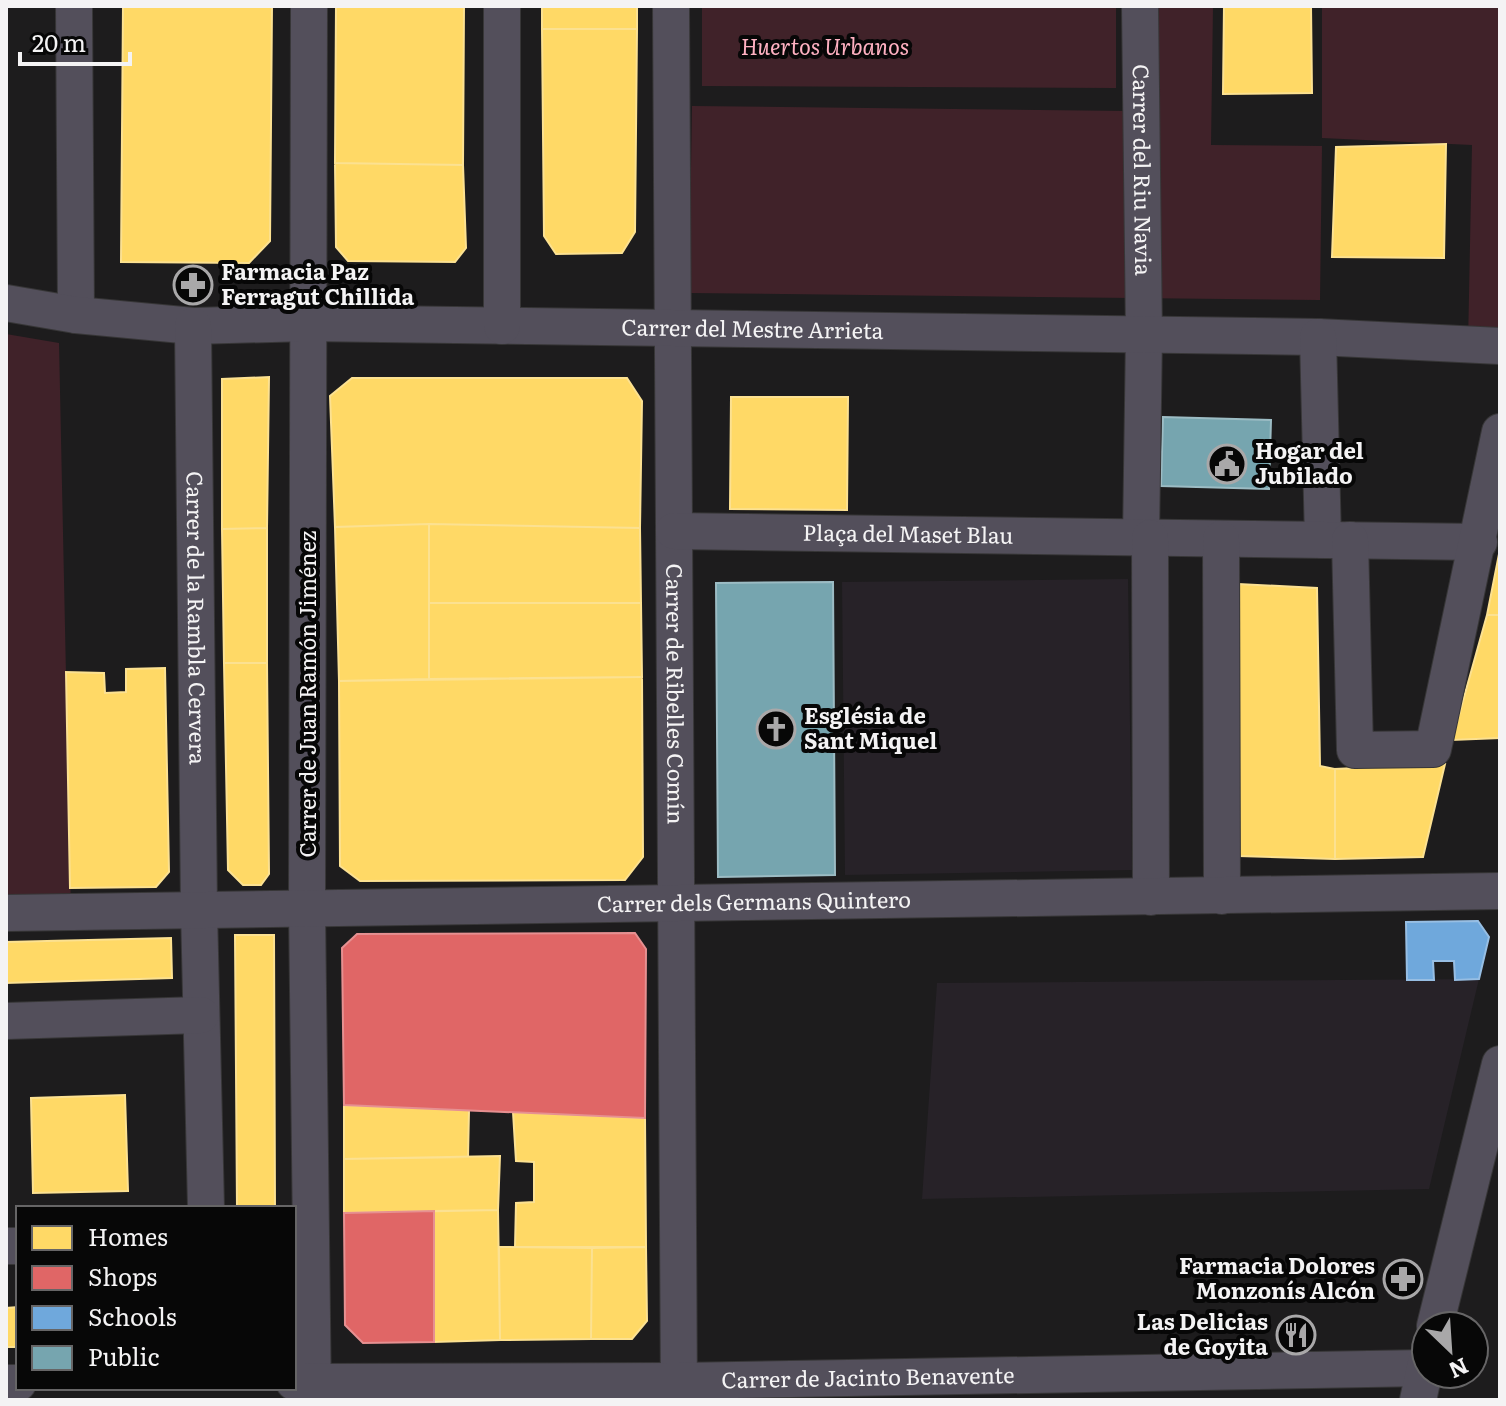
<svg xmlns="http://www.w3.org/2000/svg" width="1506" height="1406" font-family="Literata,serif">
  <style>
    .built { fill: #272228 }
    .green { fill: #402229 }
    .homes { fill: #ffd966; stroke: #fce191; stroke-width: 2 }
    .shops { fill: #e06666; stroke: #e69091; stroke-width: 2 }
    .schools { fill: #6fa8dc; stroke: #97bee3; stroke-width: 2 }
    .public { fill: #76a5af; stroke: #9cbcc4; stroke-width: 2 }
    .lines { fill: none; stroke-linecap: round; stroke-linejoin: round }
    .minor-casing { stroke: #373637; stroke-width: 38 }
    .minor { stroke: #534f5b; stroke-width: 36 }
    .labels { text-anchor: middle; stroke-width: 8; stroke-linejoin: round; paint-order: stroke }
    .park-label { font-size: 22px; font-style: italic; fill: #ffb1c2; stroke: #070707 }
    .street-label { font-size: 22px; fill: #f4f3f4; stroke: #070707 }
    .poi-label { font-size: 22px; font-weight: bold; fill: #f4f3f4; stroke: #070707; text-anchor: start }
  </style>
  <rect width="100%" height="100%" fill="#1d1c1d"/>
  <!-- built -->
  <path class="built" d="M 1128,579 L 1132,870 L 845,875 L 842,582 Z
    M 1479,979 L 1429,1189 L 922,1199 L 937,983 Z"/>
  <!-- green -->
  <path class="green" d="M 702,6 L 1116,6 L 1116,88 L 702,86 Z
    M 1129,6 L 1213,6 L 1211,145 L 1322,146 L 1320,300 L 689,293 L 692,106 L 1127,111 Z
    M 1322,6 L 1500,6 L 1500,346 L 1468,345 L 1472,145 L 1322,138 Z
    M 6,334 L 59,343 L 71,912 L 6,913 Z"/>
  <!-- homes -->
  <path class="homes" d="M 123,6 L 272,6 L 270,241 L 249,263 L 121,262 Z
    M 336,6 L 464,6 L 463,165 L 335,163 Z
    M 542,6 L 637,6 L 637,29 L 542,29 Z
    M 1224,6 L 1311,6 L 1312,93 L 1223,94 Z
    M 542,29 L 637,29 L 635,232 L 622,253 L 556,254 L 544,236 Z
    M 1446,144 L 1444,258 L 1332,257 L 1336,147 Z
    M 335,163 L 463,165 L 466,248 L 455,262 L 348,261 L 336,247 Z
    M 269,377 L 267,528 L 222,529 L 222,379 Z
    M 352,378 L 627,378 L 642,401 L 640,528 L 429,524 L 335,527 L 330,396 Z
    M 731,397 L 848,397 L 847,510 L 730,509 Z
    M 429,524 L 429,679 L 339,681 L 335,527 Z
    M 429,524 L 640,528 L 641,603 L 429,603 Z
    M 267,528 L 267,663 L 224,663 L 222,529 Z
    M 1500,549 L 1500,615 L 1487,615 Z
    M 1238,584 L 1317,588 L 1320,766 L 1335,769 L 1335,859 L 1239,856 Z
    M 429,603 L 641,603 L 642,677 L 429,679 Z
    M 1487,615 L 1500,615 L 1500,738 L 1452,740 Z
    M 224,663 L 267,663 L 269,874 L 261,885 L 243,885 L 228,870 Z
    M 165,668 L 169,872 L 156,887 L 70,888 L 66,672 L 104,673 L 105,693 L 126,692 L 126,669 Z
    M 642,677 L 643,857 L 625,880 L 360,881 L 340,866 L 339,681 Z
    M 1445,764 L 1423,857 L 1335,859 L 1335,769 Z
    M 235,935 L 274,935 L 275,1208 L 237,1208 Z
    M 171,938 L 172,978 L 6,983 L 6,942 Z
    M 125,1095 L 128,1191 L 33,1193 L 31,1098 Z
    M 344,1105 L 469,1110 L 468,1157 L 344,1159 Z
    M 513,1112 L 645,1118 L 646,1247 L 515,1247 L 516,1203 L 534,1202 L 534,1162 L 516,1161 Z
    M 500,1156 L 498,1210 L 344,1213 L 344,1159 Z
    M 498,1210 L 500,1340 L 434,1342 L 434,1211 Z
    M 499,1247 L 592,1248 L 591,1339 L 500,1340 Z
    M 646,1247 L 647,1321 L 632,1339 L 591,1339 L 592,1248 Z
    M 18,1307 L 18,1347 L 6,1347 L 6,1308 Z"/>
  <!-- shops -->
  <path class="shops" d="M 635,933 L 646,949 L 645,1118 L 344,1105 L 342,948 L 357,934 Z
    M 434,1211 L 434,1342 L 363,1343 L 345,1325 L 344,1213 Z"/>
  <!-- schools -->
  <path class="schools" d="M 1478,921 L 1489,937 L 1479,979 L 1455,980 L 1454,961 L 1433,961 L 1434,980 L 1407,980 L 1406,922 Z"/>
  <!-- public -->
  <path class="public" d="M 1163,417 L 1271,420 L 1269,489 L 1161,486 Z
    M 833,582 L 835,875 L 718,877 L 716,583 Z"/>
  <g class="lines">
    <!-- minor casing -->
    <g class="minor-casing">
      <g id="minor">
        <path d="M 74,6 L 76,315"/>
        <path d="M 309,6 L 307,909 L 313,1400"/>
        <path id="s1" d="M 671,6 L 679,1400"/>
        <path id="s2" d="M 1140,6 L 1144,335 L 1141,538"/>
        <path id="s3" d="M 6,303 L 76,315 L 193,326 L 308,323 L 1318,337 L 1500,346"/>
        <path id="s4" d="M 193,326 L 199,910 L 206,1208"/>
        <path d="M 502,326 L 502,6"/>
        <path d="M 1318,337 L 1323,540"/>
        <path id="s5" d="M 674,531 L 1479,542"/>
        <path d="M 1150,538 L 1151,897"/>
        <path d="M 1221,539 L 1222,896"/>
        <path d="M 1350,540 L 1355,750 L 1433,749 L 1500,432"/>
        <path id="s6" d="M 6,913 L 1500,891"/>
        <path d="M 6,1021 L 201,1015"/>
        <path d="M 6,1246 L 18,1246"/>
        <path d="M 1435,1326 L 1500,1064"/>
        <path id="s7" d="M 294,1382 L 679,1381 L 1425,1368"/>
        <path d="M 6,1383 L 18,1383"/>
        <path d="M 1418,1400 L 1426,1363"/>
      </g>
    </g>
    <!-- minor -->
    <use href="#minor" class="minor"/>
  </g>
  <!-- icons -->
  <defs>
    <g id="pharmacy-ring" transform="scale(2)"><circle r="9.5" fill="#070707" stroke="#a9a8a9" stroke-width="1.5"/><path d="M-2-6h4v4h4v4h-4v4h-4v-4h-4v-4h4Z" fill="#a9a8a9"/></g>
    <g id="civic-ring" transform="scale(2)"><circle r="9.5" fill="#070707" stroke="#a9a8a9" stroke-width="1.5"/><path d="M-.6-6.5H3V-4.5H.6V-3L4-1V1h2V6H-6V1h2V-1L-.6-3ZM-1.2 2.5V6h2.4V2.5Z" fill="#a9a8a9"/></g>
    <g id="church-ring" transform="scale(2)"><circle r="9.5" fill="#070707" stroke="#a9a8a9" stroke-width="1.5"/><path d="M-1.2-6h2.4v3.5h3.3v2.4h-3.3V6h-2.4V-.1h-3.3v-2.4h3.3Z" fill="#a9a8a9"/></g>
    <g id="restaurant-ring" transform="scale(2)"><circle r="9.5" fill="#070707" stroke="#a9a8a9" stroke-width="1.5"/><path d="M-5-6h1v4h1v-4h1v4h1v-4h1v5L-1.5 .5V6h-2V.5L-5-1ZM5-6V6H3V1.5H1.5Q1.5-4 5-6Z" fill="#a9a8a9"/></g>
  </defs>
  <g fill-rule="evenodd">
    <use href="#pharmacy-ring" x="193" y="285"/>
    <use href="#civic-ring" x="1227" y="464"/>
    <use href="#church-ring" x="776" y="729"/>
    <use href="#pharmacy-ring" x="1403" y="1279"/>
    <use href="#restaurant-ring" x="1296" y="1335"/>
  </g>
  <g class="labels">
    <!-- park labels -->
    <g class="park-label">
      <text x="825" y="55">Huertos Urbanos</text>
    </g>
    <!-- street labels -->
    <g class="street-label">
      <text dy="8" stroke="none"><textPath href="#s2" startOffset="164">Carrer del Riu Navia</textPath></text>
      <text dy="8" stroke="none"><textPath href="#s3" startOffset="748">Carrer del Mestre Arrieta</textPath></text>
      <text dy="8" stroke="none"><textPath href="#s5" startOffset="234">Plaça del Maset Blau</textPath></text>
      <text dy="8" stroke="none"><textPath href="#s4" startOffset="292">Carrer de la Rambla Cervera</textPath></text>
      <text dy="8" stroke="none"><textPath href="#s1" startOffset="688">Carrer de Ribelles Comín</textPath></text>
      <text transform="translate(308 694) rotate(-90)" y="8">Carrer de Juan Ramón Jiménez</text>
      <text dy="8" stroke="none"><textPath href="#s6" startOffset="748">Carrer dels Germans Quintero</textPath></text>
      <text dy="8" stroke="none"><textPath href="#s7" startOffset="574">Carrer de Jacinto Benavente</textPath></text>
    </g>
    <!-- poi labels -->
    <g class="poi-label">
      <text x="221" y="280">Farmacia Paz<tspan x="221" dy="25">Ferragut Chillida</tspan></text>
      <text x="1255" y="459">Hogar del<tspan x="1255" dy="25">Jubilado</tspan></text>
      <text x="804" y="724">Església de<tspan x="804" dy="25">Sant Miquel</tspan></text>
      <text x="1375" y="1274" text-anchor="end">Farmacia Dolores<tspan x="1375" dy="25">Monzonís Alcón</tspan></text>
      <text x="1268" y="1330" text-anchor="end">Las Delicias<tspan x="1268" dy="25">de Goyita</tspan></text>
    </g>
  </g>
  <!-- border -->
  <rect width="1506" height="1406" fill="none" stroke="#f4f3f4" stroke-width="16"/>
  <!-- legend -->
  <rect x="16" y="1206" width="280" height="184" fill="#070707" stroke="#666566" stroke-width="2"/>
  <rect x="32" y="1226" width="40" height="24" fill="#ffd966" stroke="#666566" stroke-width="2"/>
  <text x="88" y="1246" font-size="24" fill="#f4f3f4">Homes</text>
  <rect x="32" y="1266" width="40" height="24" fill="#e06666" stroke="#666566" stroke-width="2"/>
  <text x="88" y="1286" font-size="24" fill="#f4f3f4">Shops</text>
  <rect x="32" y="1306" width="40" height="24" fill="#6fa8dc" stroke="#666566" stroke-width="2"/>
  <text x="88" y="1326" font-size="24" fill="#f4f3f4">Schools</text>
  <rect x="32" y="1346" width="40" height="24" fill="#76a5af" stroke="#666566" stroke-width="2"/>
  <text x="88" y="1366" font-size="24" fill="#f4f3f4">Public</text>
  <!-- north arrow -->
  <g transform="translate(1450 1350) rotate(155)"><circle r="38" fill="#070707" stroke="#666566" stroke-width="2"/>
  <path d="M0-6L14 30L0 20L-14 30Z" fill="#a9a8a9"/>
  <text y="-12" font-size="22" font-weight="bold" text-anchor="middle" fill="#f4f3f4">N</text>
  </g>
  <!-- scale -->
  <path d="M20 52v12h110v-12" fill="none" stroke="#f4f3f4" stroke-width="4"/>
  <text x="32" y="52" font-size="24" fill="#f4f3f4" stroke="#070707" stroke-width="6" paint-order="stroke">20 m</text>
</svg>
